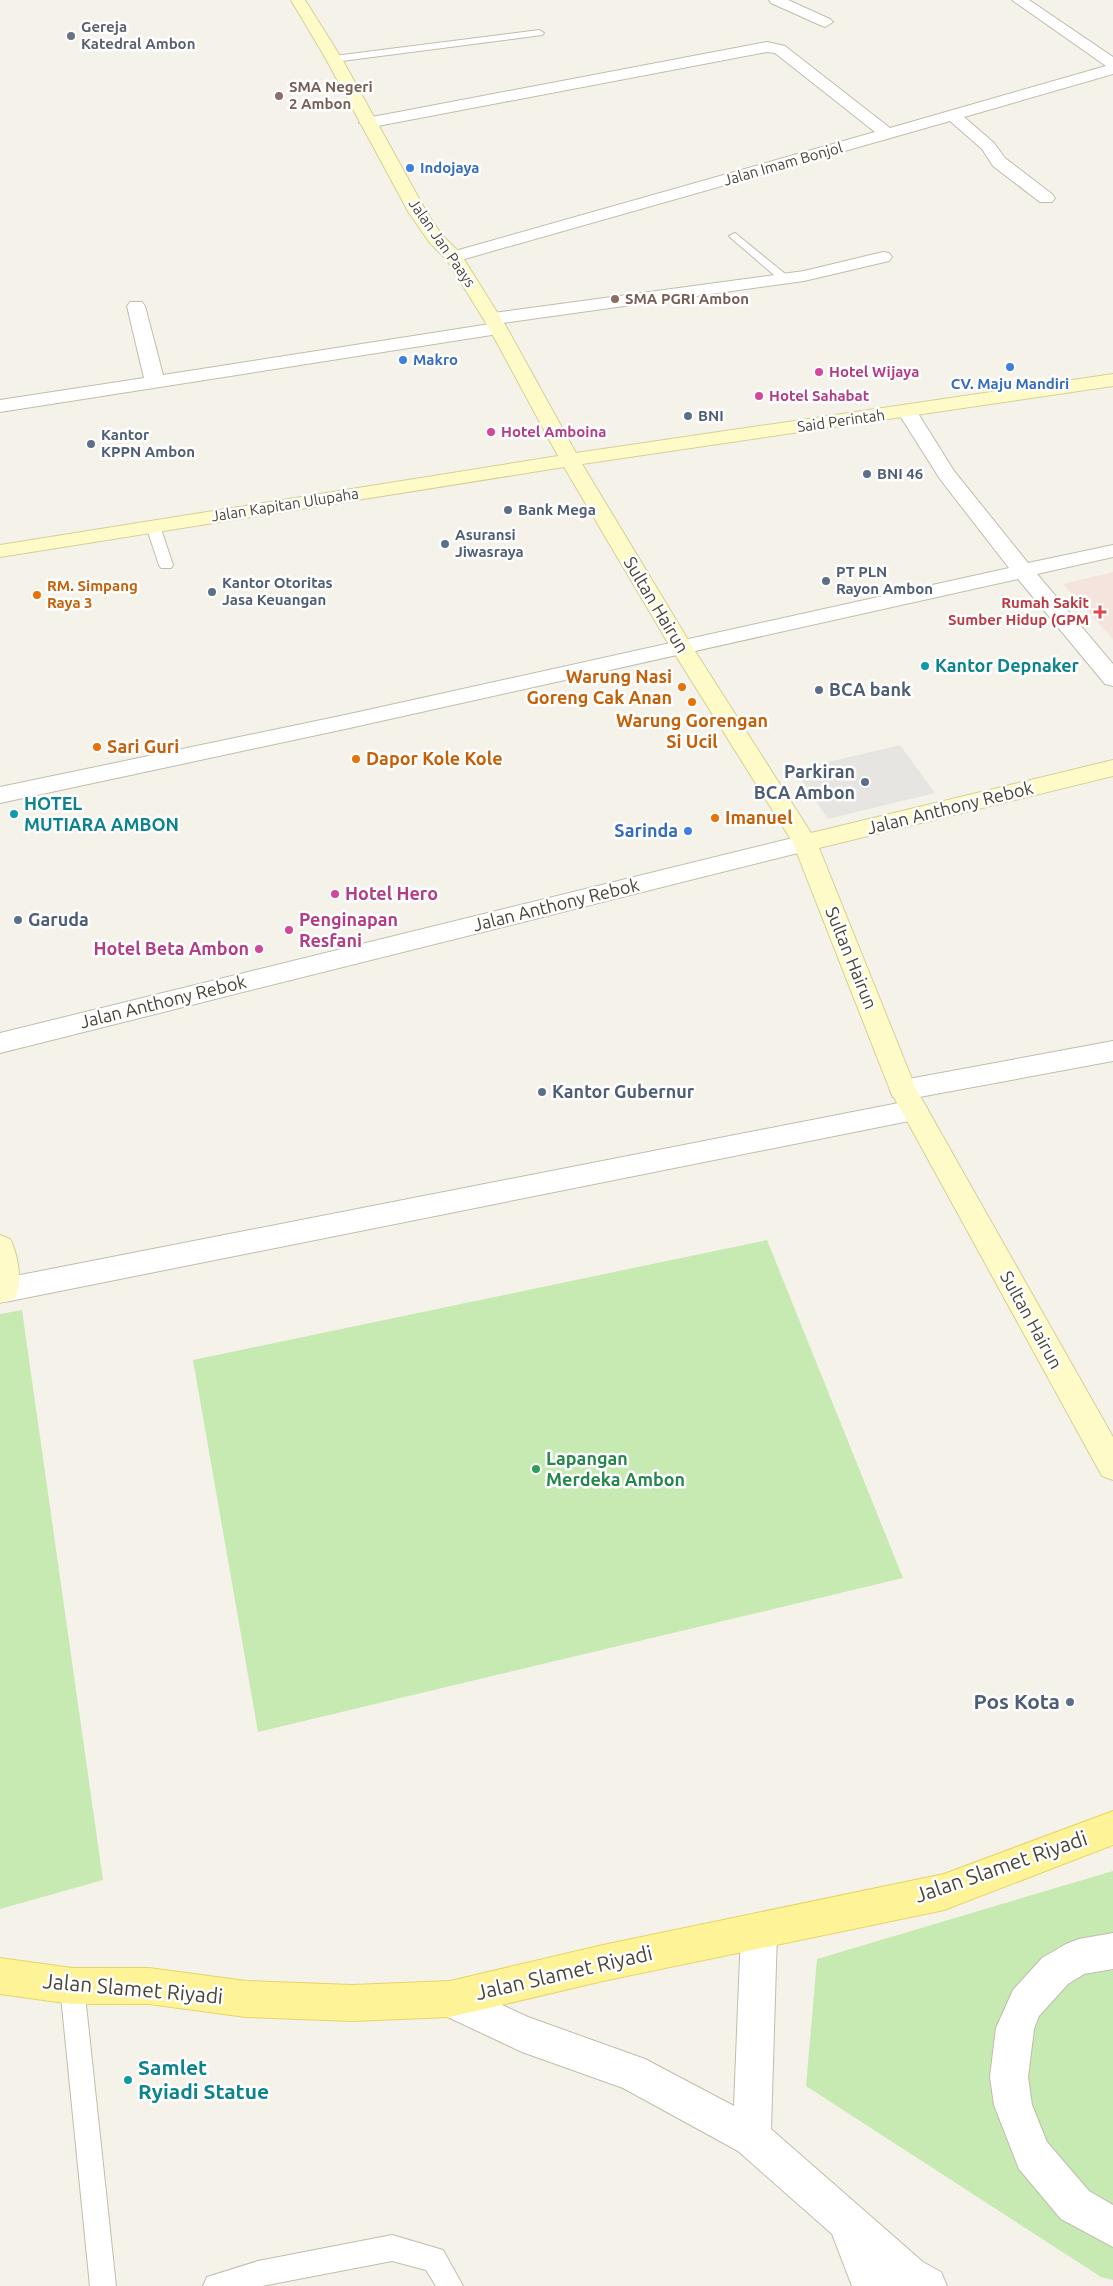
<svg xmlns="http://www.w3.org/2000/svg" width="1113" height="2286" font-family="Ubuntu,sans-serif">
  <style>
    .medical { fill: #f5e4dd }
    .green { fill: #c7e9b2 }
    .parking { fill: #e6e5e1 }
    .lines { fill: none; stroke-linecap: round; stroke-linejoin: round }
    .lane-casing { stroke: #c0bdab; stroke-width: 2 }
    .street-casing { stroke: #c0bdab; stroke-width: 2 }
    .secondary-casing { stroke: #d5cf99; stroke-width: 2 }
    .primary-casing { stroke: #e5d567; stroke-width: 2 }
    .lane { fill: #fff; fill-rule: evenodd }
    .street { fill: #fff; fill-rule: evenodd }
    .secondary { fill: #fffbc9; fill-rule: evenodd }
    .primary { fill: #fff398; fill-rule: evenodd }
    .worship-dot { fill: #6b7280; stroke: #fff; stroke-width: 2 }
    .education-dot { fill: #8d6e63; stroke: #fff; stroke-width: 2 }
    .shop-dot { fill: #3f7fe0; stroke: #fff; stroke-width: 2 }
    .hotel-dot { fill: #d1479c; stroke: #fff; stroke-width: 2 }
    .service-dot { fill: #5c6f8a; stroke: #fff; stroke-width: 2 }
    .food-dot { fill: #e8710a; stroke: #fff; stroke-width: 2 }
    .health-dot { fill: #e0444e; stroke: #fff; stroke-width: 2 }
    .culture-dot { fill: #0f9aa8; stroke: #fff; stroke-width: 2 }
    .leisure-dot { fill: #2e9e5b; stroke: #fff; stroke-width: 2 }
    .labels { text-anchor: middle; stroke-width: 5; stroke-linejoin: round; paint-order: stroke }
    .far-worship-label { font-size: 15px; font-weight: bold; fill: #5b616d; stroke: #fff; text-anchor: start }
    .far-education-label { font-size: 15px; font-weight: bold; fill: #785e54; stroke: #fff; text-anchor: start }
    .far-street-label { font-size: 15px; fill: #494537; stroke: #fff }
    .far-shop-label { font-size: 15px; font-weight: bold; fill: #366cbe; stroke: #fff; text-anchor: start }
    .far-hotel-label { font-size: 15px; font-weight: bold; fill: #b23c85; stroke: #fff; text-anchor: start }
    .far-service-label { font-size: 15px; font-weight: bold; fill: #4e5e75; stroke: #fff; text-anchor: start }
    .far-food-label { font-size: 15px; font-weight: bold; fill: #c56008; stroke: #fff; text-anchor: start }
    .far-health-label { font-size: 15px; font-weight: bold; fill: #be3a42; stroke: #fff; text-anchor: end }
    .street-label { font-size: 18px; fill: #494537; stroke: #fff }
    .culture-label { font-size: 18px; font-weight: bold; fill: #0d838f; stroke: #fff; text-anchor: start }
    .food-label { font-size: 18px; font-weight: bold; fill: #c56008; stroke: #fff; text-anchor: start }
    .service-label { font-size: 18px; font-weight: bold; fill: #4e5e75; stroke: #fff; text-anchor: start }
    .shop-label { font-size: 18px; font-weight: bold; fill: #366cbe; stroke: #fff; text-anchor: end }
    .hotel-label { font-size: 18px; font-weight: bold; fill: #b23c85; stroke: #fff; text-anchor: start }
    .leisure-label { font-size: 18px; font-weight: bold; fill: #27864d; stroke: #fff; text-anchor: start }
    .near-service-label { font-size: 21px; font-weight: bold; fill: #4e5e75; stroke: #fff; text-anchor: end }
    .near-street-label { font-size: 21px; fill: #494537; stroke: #fff }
    .near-culture-label { font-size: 21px; font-weight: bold; fill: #0d838f; stroke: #fff; text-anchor: start }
  </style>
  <rect width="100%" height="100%" fill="#f5f3e9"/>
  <!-- medical -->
  <path class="medical" d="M 1113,572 L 1113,639 L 1063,584 Z"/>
  <!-- green -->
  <path class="green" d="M 767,1240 L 903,1578 L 258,1732 L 193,1360 Z
    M 22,1310 L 103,1880 L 0,1909 L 0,1314 Z
    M 1113,1871 L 1113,2280 L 1101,2277 L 806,2086 L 817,1959 Z"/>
  <!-- parking -->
  <path class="parking" d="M 900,745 L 935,793 L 828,819 L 795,770 Z"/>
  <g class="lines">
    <!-- lane casing -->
    <g class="lane-casing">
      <path id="lane" d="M 539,30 L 544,33 L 542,35 L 334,62 L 329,59 L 334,56 Z
        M 735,233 L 789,277 L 789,281 L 781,281 L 731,238 L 729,236 Z
        M 153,522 L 160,526 L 173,565 L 171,568 L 161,568 L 159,565 L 146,526 Z
        M 72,1974 L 80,1978 L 84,1986 L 116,2286 L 90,2286 L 60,1986 L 64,1978 Z
        M 392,2235 L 443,2250 L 463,2286 L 436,2286 L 426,2270 L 392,2261 L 262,2286 L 203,2286 L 207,2277 L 258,2261 Z"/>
    </g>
    <!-- street casing -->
    <g class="street-casing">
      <path id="street" d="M 769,0 L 788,0 L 830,19 L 833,22 L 825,27 L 820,25 L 771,3 Z
        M 1012,0 L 1029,0 L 1113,57 L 1113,74 L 964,117 L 994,143 L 1005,158 L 1052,194 L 1055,198 L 1052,202 L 1040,202 L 993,166 L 982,149 L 950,121 L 454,262 L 448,261 L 445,257 L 448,253 L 875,132 L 775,53 L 767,52 L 367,128 L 359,123 L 367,118 L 767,42 L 785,46 L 890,128 L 1106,66 Z
        M 883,252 L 889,253 L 892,257 L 889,261 L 804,281 L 502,323 L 507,328 L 505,332 L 498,334 L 0,412 L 0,400 L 144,378 L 127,306 L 130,302 L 142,302 L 145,306 L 163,375 L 490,324 L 484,319 L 486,315 L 493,313 L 804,271 Z
        M 907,405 L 914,407 L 954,471 L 1028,563 L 1113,545 L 1113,557 L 1037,574 L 1113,664 L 1113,686 L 1105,684 L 1018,579 L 345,729 L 0,803 L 0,787 L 345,715 L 1009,568 L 940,479 L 897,411 L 900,407 Z
        M 805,835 L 814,837 L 817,843 L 814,849 L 0,1053 L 0,1033 Z
        M 1113,1041 L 1113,1061 L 903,1100 L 893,1097 L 890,1090 L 893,1083 L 903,1080 Z
        M 914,1100 L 924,1103 L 928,1110 L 924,1117 L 914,1120 L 5,1302 L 0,1300 L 0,1280 L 5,1278 Z
        M 759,1914 L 772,1919 L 777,1932 L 771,2129 L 923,2262 L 941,2272 L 947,2286 L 852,2286 L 832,2234 L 738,2151 L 623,2088 L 522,2052 L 437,2012 L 432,1999 L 437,1986 L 450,1981 L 528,2017 L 645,2059 L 734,2106 L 741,1932 L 746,1919 Z
        M 1113,1933 L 1113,1969 L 1084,1974 L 1068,1984 L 1039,2016 L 1034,2029 L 1028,2077 L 1032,2105 L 1047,2142 L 1089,2191 L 1113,2205 L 1113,2247 L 1061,2219 L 1019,2169 L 994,2105 L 990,2077 L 996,2028 L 1013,1990 L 1042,1958 L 1066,1944 L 1079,1939 Z"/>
    </g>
    <!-- secondary casing -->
    <g class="secondary-casing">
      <path id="secondary" d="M 291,0 L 305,0 L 342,59 L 427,213 L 442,235 L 460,253 L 507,328 L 576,453 L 1113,374 L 1113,386 L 582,464 L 693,648 L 811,833 L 1113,760 L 1113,776 L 819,848 L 916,1089 L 1113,1437 L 1113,1480 L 1102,1476 L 890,1090 L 793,843 L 671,648 L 564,467 L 0,557 L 0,545 L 558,456 L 489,328 L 447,260 L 430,243 L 409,213 L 326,59 Z
        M 0,1235 L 10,1239 C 18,1254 23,1283 15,1298 L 0,1303 Z"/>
    </g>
    <!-- primary casing -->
    <g class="primary-casing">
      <path id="primary" d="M 1113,1811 L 1113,1845 L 944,1910 L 603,1981 L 450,2017 L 352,2021 L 246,2017 L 149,2004 L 72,2004 L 0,1994 L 0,1958 L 72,1968 L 149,1968 L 246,1981 L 352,1985 L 450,1981 L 603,1945 L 944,1874 Z"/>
    </g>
    <!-- lane -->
    <use href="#lane" class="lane"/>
    <!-- street -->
    <use href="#street" class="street"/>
    <!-- secondary -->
    <use href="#secondary" class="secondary"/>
    <!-- primary -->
    <use href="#primary" class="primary"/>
  </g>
  <!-- markers -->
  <circle class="worship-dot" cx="71" cy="36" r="5"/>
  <g class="education-dot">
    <circle cx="279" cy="96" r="5"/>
    <circle cx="615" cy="299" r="5"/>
  </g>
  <g class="shop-dot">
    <circle cx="410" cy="168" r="5"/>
    <circle cx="403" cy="360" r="5"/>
    <circle cx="1010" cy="367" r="5"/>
    <circle cx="688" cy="831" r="5"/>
  </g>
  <g class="hotel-dot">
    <circle cx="819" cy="372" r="5"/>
    <circle cx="759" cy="396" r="5"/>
    <circle cx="491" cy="432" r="5"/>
    <circle cx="335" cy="894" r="5"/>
    <circle cx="289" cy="930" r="5"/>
    <circle cx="259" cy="949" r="5"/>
  </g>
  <g class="service-dot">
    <circle cx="688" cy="416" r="5"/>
    <circle cx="91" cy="444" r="5"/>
    <circle cx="867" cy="474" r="5"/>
    <circle cx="508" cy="510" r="5"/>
    <circle cx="445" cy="544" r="5"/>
    <circle cx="826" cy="581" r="5"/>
    <circle cx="212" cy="592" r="5"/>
    <circle cx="819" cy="690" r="5"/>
    <circle cx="865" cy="782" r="5"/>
    <circle cx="18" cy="920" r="5"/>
    <circle cx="542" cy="1092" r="5"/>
    <circle cx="1070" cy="1702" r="5"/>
  </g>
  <g class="food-dot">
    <circle cx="37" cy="595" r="5"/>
    <circle cx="682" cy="687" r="5"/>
    <circle cx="692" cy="702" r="5"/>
    <circle cx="97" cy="747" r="5"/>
    <circle cx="356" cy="759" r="5"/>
    <circle cx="715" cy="818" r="5"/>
  </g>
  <path class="health-dot" d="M1097.5 604.5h5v5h5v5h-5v5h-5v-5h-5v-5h5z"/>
  <g class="culture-dot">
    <circle cx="925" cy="666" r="5"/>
    <circle cx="14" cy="814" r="5"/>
    <circle cx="128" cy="2080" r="5"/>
  </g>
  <circle class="leisure-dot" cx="536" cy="1469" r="5"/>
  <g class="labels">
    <!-- far-worship labels -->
    <g class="far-worship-label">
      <text x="81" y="32">Gereja<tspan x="81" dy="17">Katedral Ambon</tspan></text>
    </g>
    <!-- far-education labels -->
    <g class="far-education-label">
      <text x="289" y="92">SMA Negeri<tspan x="289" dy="17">2 Ambon</tspan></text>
      <text x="625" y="304">SMA PGRI Ambon</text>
    </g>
    <!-- far-street labels -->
    <g class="far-street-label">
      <text transform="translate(783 164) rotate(-16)" y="5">Jalan Imam Bonjol</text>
      <text transform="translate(442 243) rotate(55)" y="5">Jalan Jan Paays</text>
      <text transform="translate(841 421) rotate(-8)" y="5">Said Perintah</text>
      <text transform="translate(285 505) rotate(-9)" y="5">Jalan Kapitan Ulupaha</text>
    </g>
    <!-- far-shop labels -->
    <g class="far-shop-label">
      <text x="420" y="173">Indojaya</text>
      <text x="413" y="365">Makro</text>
      <text x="1010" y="389" text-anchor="middle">CV. Maju Mandiri</text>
    </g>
    <!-- far-hotel labels -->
    <g class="far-hotel-label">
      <text x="829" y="377">Hotel Wijaya</text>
      <text x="769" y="401">Hotel Sahabat</text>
      <text x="501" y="437">Hotel Amboina</text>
    </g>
    <!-- far-service labels -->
    <g class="far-service-label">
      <text x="698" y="421">BNI</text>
      <text x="101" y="440">Kantor<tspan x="101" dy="17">KPPN Ambon</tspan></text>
      <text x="877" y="479">BNI 46</text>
      <text x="518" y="515">Bank Mega</text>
      <text x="455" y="540">Asuransi<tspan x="455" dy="17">Jiwasraya</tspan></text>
      <text x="836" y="577">PT PLN<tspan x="836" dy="17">Rayon Ambon</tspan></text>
      <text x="222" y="588">Kantor Otoritas<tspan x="222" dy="17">Jasa Keuangan</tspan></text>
    </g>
    <!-- far-food labels -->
    <g class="far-food-label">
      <text x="47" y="591">RM. Simpang<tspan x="47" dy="17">Raya 3</tspan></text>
    </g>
    <!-- far-health labels -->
    <g class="far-health-label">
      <text x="1089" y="608">Rumah Sakit<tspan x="1089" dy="17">Sumber Hidup (GPM</tspan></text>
    </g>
    <!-- street labels -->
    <g class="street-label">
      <text transform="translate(656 605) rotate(59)" y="6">Sultan Hairun</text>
      <text transform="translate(950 808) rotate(-14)" y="6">Jalan Anthony Rebok</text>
      <text transform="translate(556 905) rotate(-14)" y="6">Jalan Anthony Rebok</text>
      <text transform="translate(851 958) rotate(68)" y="6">Sultan Hairun</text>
      <text transform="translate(163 1002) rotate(-14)" y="6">Jalan Anthony Rebok</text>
      <text transform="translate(1031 1320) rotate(61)" y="6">Sultan Hairun</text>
    </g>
    <!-- culture labels -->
    <g class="culture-label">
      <text x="935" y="672">Kantor Depnaker</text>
      <text x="24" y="810">HOTEL<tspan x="24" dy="21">MUTIARA AMBON</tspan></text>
    </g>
    <!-- food labels -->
    <g class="food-label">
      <text x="672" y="683" text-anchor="end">Warung Nasi<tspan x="672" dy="21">Goreng Cak Anan</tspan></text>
      <text x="692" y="727" text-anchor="middle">Warung Gorengan<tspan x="692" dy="21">Si Ucil</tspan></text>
      <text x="107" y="753">Sari Guri</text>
      <text x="366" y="765">Dapor Kole Kole</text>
      <text x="725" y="824">Imanuel</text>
    </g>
    <!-- service labels -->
    <g class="service-label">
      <text x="829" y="696">BCA bank</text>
      <text x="855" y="778" text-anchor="end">Parkiran<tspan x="855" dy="21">BCA Ambon</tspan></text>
      <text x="28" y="926">Garuda</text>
      <text x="552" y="1098">Kantor Gubernur</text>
    </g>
    <!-- shop labels -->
    <g class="shop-label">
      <text x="678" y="837">Sarinda</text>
    </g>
    <!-- hotel labels -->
    <g class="hotel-label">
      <text x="345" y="900">Hotel Hero</text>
      <text x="299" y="926">Penginapan<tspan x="299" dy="21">Resfani</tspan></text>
      <text x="249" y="955" text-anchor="end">Hotel Beta Ambon</text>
    </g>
    <!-- leisure labels -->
    <g class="leisure-label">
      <text x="546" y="1465">Lapangan<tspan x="546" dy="21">Merdeka Ambon</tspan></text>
    </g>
    <!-- near-service labels -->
    <g class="near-service-label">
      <text x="1060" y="1709">Pos Kota</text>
    </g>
    <!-- near-street labels -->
    <g class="near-street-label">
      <text transform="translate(1001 1867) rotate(-19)" y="7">Jalan Slamet Riyadi</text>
      <text transform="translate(564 1973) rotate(-13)" y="7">Jalan Slamet Riyadi</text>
      <text transform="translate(133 1989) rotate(5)" y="7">Jalan Slamet Riyadi</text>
    </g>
    <!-- near-culture labels -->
    <g class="near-culture-label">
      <text x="138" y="2075">Samlet<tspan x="138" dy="24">Ryiadi Statue</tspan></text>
    </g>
  </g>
</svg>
